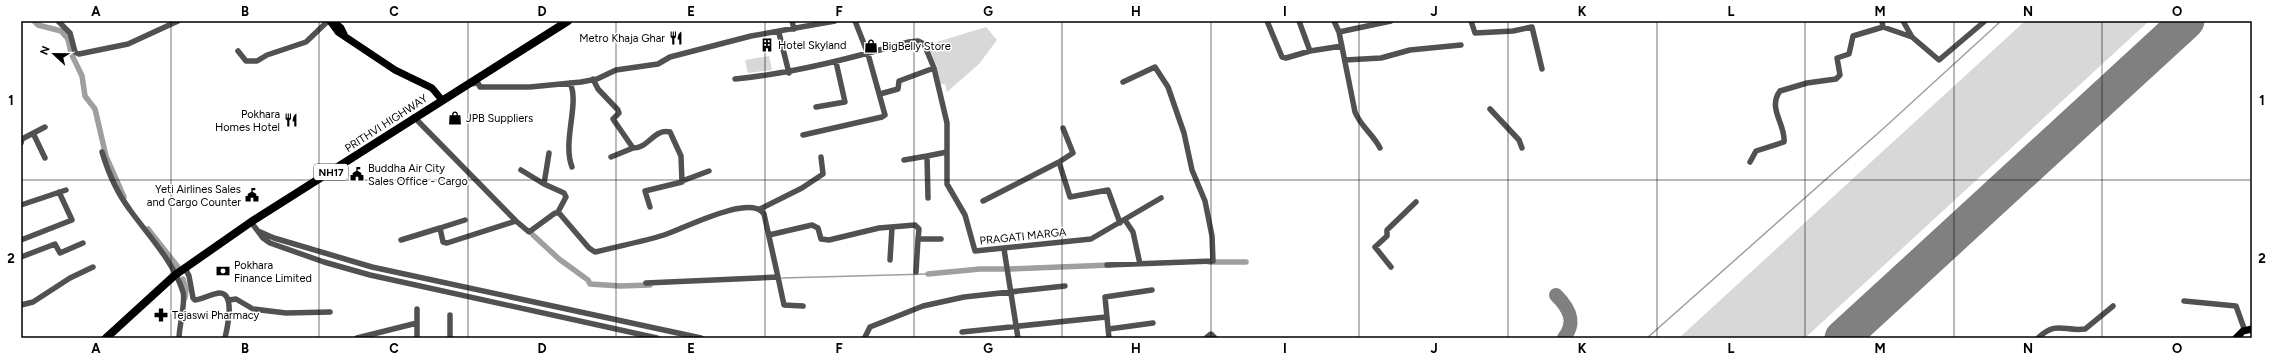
<svg xmlns="http://www.w3.org/2000/svg" width="2273" height="359" font-family="Figtree,sans-serif">
  <style>
    .green { fill: #d8d8d8 }
    .lines { fill: none; stroke-linecap: round; stroke-linejoin: round }
    .stream { stroke: #9f9f9f; stroke-width: 1.5 }
    .canal { stroke: #9f9f9f; stroke-width: 5.5 }
    .taxiway { stroke: #808080; stroke-width: 14 }
    .runway { stroke: #808080; stroke-width: 35 }
    .minor { stroke: #515151; stroke-width: 5.5 }
    .major { stroke: #000; stroke-width: 7 }
    .highway { stroke: #000; stroke-width: 8 }
    .grid { fill: none; stroke: #000; stroke-width: 1; stroke-opacity: 0.55 }
    .labels { text-anchor: middle; stroke-width: 3; stroke-linejoin: round; paint-order: stroke }
    .shield { fill: #fff; stroke: #4c4c4c; stroke-width: 1 }
    .shield-label { font-size: 10px; font-weight: bold; fill: #000 }
    .poi-label { font-size: 11px; fill: #000; stroke: #fff; text-anchor: start }
    .street-label { font-size: 11px; fill: #000; stroke: #fff }
    .neatline { fill: none; stroke: #000; stroke-width: 1.5 }
    .grid-label { font-size: 13px; text-anchor: middle; font-weight: bold; fill: #000 }
  </style>
  <rect width="100%" height="100%" fill="#fff"/>
  <!-- green -->
  <path class="green" d="M 2025,21 L 2149,21 L 1805,338 L 1679,338 Z
    M 986,27 L 997,40 L 979,64 L 947,92 L 945,84 L 940,84 L 937,67 L 927,45 Z
    M 769,56 L 772,70 L 748,73 L 745,60 Z"/>
  <g class="lines">
    <!-- stream -->
    <path class="stream" d="M 782,278 L 928,274
      M 1647,338 L 1885,127 L 2001,21"/>
    <!-- canal -->
    <path class="canal" d="M 34,21 L 38,25 L 61,31 L 68,39 L 71,53 L 82,76 L 85,96 L 95,109 L 106,156 L 124,197
      M 148,229 L 178,267
      M 533,235 L 559,259 L 588,280 L 590,284 L 620,286 L 650,285
      M 1209,262 L 1246,262
      M 1010,269 L 1110,265
      M 928,274 L 980,269 L 1004,269
      M 183,279 L 186,290 L 185,298"/>
    <!-- taxiway -->
    <path class="taxiway" d="M 1556,295 C 1569,308 1577,322 1564,338"/>
    <!-- runway -->
    <path class="runway" d="M 1842,338 L 2187,21"/>
    <!-- minor -->
    <path class="minor" d="M 58,21 L 70,33 L 75,52 L 79,54 L 128,44 L 178,21
      M 792,21 L 794,29
      M 1267,21 L 1282,57 L 1286,58 L 1310,51 L 1342,46
      M 1299,21 L 1310,51
      M 1334,21 L 1339,32 L 1355,112 C 1361,127 1373,134 1380,148
      M 1471,21 L 1475,33 L 1513,31 L 1532,27 L 1542,69
      M 1882,21 L 1883,27 L 1912,37 L 1939,60 L 1985,21
      M 1903,21 L 1912,37
      M 1339,32 L 1391,21
      M 779,33 L 789,73
      M 238,51 L 246,61 L 257,61 L 267,55 L 306,42 L 328,21
      M 1345,60 L 1381,58 L 1410,50 L 1461,45
      M 593,79 L 598,89 L 618,110 L 619,113 L 613,119 L 633,148 C 648,149 654,128 670,132 L 681,156 L 682,182 L 645,191 L 650,207
      M 735,79 C 795,73 851,58 909,42 L 918,41 L 924,44 L 934,68 L 947,123 L 947,184 L 965,215 L 975,251 L 1091,239 L 1161,198
      M 570,83 C 580,103 562,141 572,167
      M 470,84 L 478,83 L 480,87 L 530,87 L 581,82 L 597,79 L 616,70 L 658,64 L 670,57 L 751,36 L 835,21
      M 880,94 L 898,89 L 899,81 L 934,68
      M 816,107 L 845,102 L 836,62
      M 1490,109 L 1519,140 L 1522,148
      M 33,133 L 45,158
      M 803,135 L 882,117 L 885,115 L 868,54 L 855,21
      M 21,143 L 22,139 L 45,127
      M 102,152 C 108,172 117,193 130,210 C 148,235 174,262 183,292 C 186,301 179,327 179,338
      M 611,157 L 633,148
      M 904,160 L 927,156
      M 1059,162 L 1073,153 L 1063,128
      M 1750,162 L 1756,151 L 1784,142 C 1786,125 1767,108 1780,91 L 1807,83 L 1836,79 L 1840,75 L 1837,58 L 1849,54 L 1853,36 L 1883,27
      M 521,170 L 544,184 L 564,193 L 566,197 L 558,212
      M 682,181 L 709,171
      M 544,184 L 549,153
      M 928,198 L 927,156 L 947,152
      M 983,201 L 1059,162 L 1070,197 L 1108,190 L 1120,223
      M 21,205 L 66,190
      M 760,209 L 802,188 L 823,174 L 821,157
      M 1125,220 L 1133,232 L 1140,264
      M 516,221 L 529,232 L 555,213 L 559,213 L 589,248 L 595,252 C 618,246 642,242 664,235 C 683,229 751,193 764,214 L 778,277 L 646,283
      M 251,222 L 263,238 L 270,243 L 324,262 L 370,275 L 657,338
      M 440,228 L 465,220
      M 258,231 L 274,238 L 372,267 L 701,338
      M 769,235 L 812,225 L 818,228 L 821,239 L 829,240 L 879,228 L 915,225 L 919,229 L 918,239 L 941,239
      M 21,240 L 72,220 L 59,192
      M 401,240 L 440,228 L 443,242 L 447,243 L 516,221 L 414,117
      M 1004,249 L 1018,338
      M 21,257 L 55,244 L 60,253 L 83,243
      M 890,260 L 892,228
      M 1107,265 L 1213,261 L 1212,236 L 1205,201 L 1192,170 L 1184,133 L 1168,87 L 1155,67 L 1123,82
      M 1391,267 L 1375,247 L 1387,236 L 1387,230 L 1416,202
      M 185,268 L 189,276 L 193,298 L 195,300 C 203,299 211,294 219,293 C 236,292 227,329 225,338
      M 916,272 L 918,239
      M 778,277 L 784,305 L 803,306
      M 229,300 L 236,299 L 253,309 L 286,313 L 330,312
      M 2184,301 L 2236,306 L 2245,331
      M 21,305 L 33,302 L 70,278 L 93,267
      M 450,315 L 450,338
      M 1109,329 L 1153,323
      M 962,332 L 1106,317
      M 865,337 L 870,327 L 923,306 L 964,297 L 1065,286
      M 357,338 L 417,323
      M 417,338 L 417,309
      M 1109,338 L 1105,297 L 1152,290
      M 1206,338 L 1211,334 L 1215,338
      M 2038,338 C 2057,320 2064,332 2085,329 L 2113,306"/>
    <!-- major -->
    <path class="major" d="M 330,21 L 338,32 L 395,70 L 432,88 L 442,100
      M 333,21 L 341,28 L 344,34
      M 2236,338 L 2243,331 L 2252,329"/>
    <!-- highway -->
    <path class="highway" d="M 106,338 L 175,275 L 251,222 L 568,21"/>
  </g>
  <!-- grid -->
  <path class="grid" d="M 171,21 L 171,338M 319,21 L 319,338M 468,21 L 468,338M 616,21 L 616,338M 765,21 L 765,338M 914,21 L 914,338M 1062,21 L 1062,338M 1211,21 L 1211,338M 1359,21 L 1359,338M 1508,21 L 1508,338M 1657,21 L 1657,338M 1805,21 L 1805,338M 1954,21 L 1954,338M 2102,21 L 2102,338M 21,180 L 2252,180"/>
  <!-- icons -->
  <defs>
    <g id="restaurant-bare" transform="scale(1.08)"><path d="M-5-6h1v4h1v-4h1v4h1v-4h1v5L-1.5 .5V6h-2V.5L-5-1ZM5-6V6H3V1.5H1.5Q1.5-4 5-6Z" fill="#000" stroke="#fff" stroke-width="2.5" paint-order="stroke"/></g>
    <g id="building-bare" transform="scale(1.08)"><path d="M-4-6H4V6H1V3H-1V6H-4ZM-2.5-4.3h1.7v1.8h-1.7ZM.8-4.3h1.7v1.8H.8ZM-2.5-1h1.7V.8h-1.7ZM.8-1h1.7V.8H.8Z" fill="#000" stroke="#fff" stroke-width="2.5" paint-order="stroke"/></g>
    <g id="shop-bare" transform="scale(1.08)"><path d="M-5-2.5h2.3a2.7 3.5 0 0 1 5.4 0H5L5.5 6h-11ZM-1.5-2.5h3a1.5 2.3 0 0 0-3 0Z" fill="#000" stroke="#fff" stroke-width="2.5" paint-order="stroke"/></g>
    <g id="civic-bare" transform="scale(1.08)"><path d="M-.6-6.5H3V-4.5H.6V-3L4-1V1h2V6H-6V1h2V-1L-.6-3ZM-1.2 2.5V6h2.4V2.5Z" fill="#000" stroke="#fff" stroke-width="2.5" paint-order="stroke"/></g>
    <g id="bank-bare" transform="scale(1.08)"><path d="M-6-4H6V4H-6ZM0-2.3a2.3 2.3 0 1 0 0 4.6a2.3 2.3 0 1 0 0-4.6Z" fill="#000" stroke="#fff" stroke-width="2.5" paint-order="stroke"/></g>
    <g id="pharmacy-bare" transform="scale(1.08)"><path d="M-2-6h4v4h4v4h-4v4h-4v-4h-4v-4h4Z" fill="#000" stroke="#fff" stroke-width="2.5" paint-order="stroke"/></g>
  </defs>
  <g fill-rule="evenodd">
    <use href="#restaurant-bare" x="676" y="38"/>
    <use href="#building-bare" x="767" y="45"/>
    <use href="#shop-bare" x="871" y="46"/>
    <use href="#shop-bare" x="455" y="118"/>
    <use href="#restaurant-bare" x="291" y="120"/>
    <use href="#civic-bare" x="357" y="174"/>
    <use href="#civic-bare" x="252" y="195"/>
    <use href="#bank-bare" x="223" y="271"/>
    <use href="#pharmacy-bare" x="161" y="315"/>
  </g>
  <g class="labels">
    <!-- shield labels -->
    <rect class="shield" x="314" y="164" width="34" height="16" rx="3"/>
    <g class="shield-label">
      <text x="331" y="176">NH17</text>
    </g>
    <!-- poi labels -->
    <g class="poi-label">
      <text x="665" y="42" text-anchor="end">Metro Khaja Ghar</text>
      <text x="778" y="49">Hotel Skyland</text>
      <text x="882" y="50">BigBelly Store</text>
      <text x="280" y="118" text-anchor="end">Pokhara<tspan x="280" dy="13">Homes Hotel</tspan></text>
      <text x="466" y="122">JPB Suppliers</text>
      <text x="368" y="172">Buddha Air City<tspan x="368" dy="13">Sales Office - Cargo</tspan></text>
      <text x="241" y="193" text-anchor="end">Yeti Airlines Sales<tspan x="241" dy="13">and Cargo Counter</tspan></text>
      <text x="234" y="269">Pokhara<tspan x="234" dy="13">Finance Limited</tspan></text>
      <text x="172" y="319">Tejaswi Pharmacy</text>
    </g>
    <!-- street labels -->
    <g class="street-label">
      <text transform="translate(386 123) rotate(-33)" y="4">PRITHVI HIGHWAY</text>
      <text transform="translate(1023 236) rotate(-6)" y="4">PRAGATI MARGA</text>
    </g>
  </g>
  <!-- border -->
  <rect width="2273" height="359" fill="none" stroke="#ffffff" stroke-width="44"/>
  <!-- north arrow -->
  <g transform="translate(54 54) rotate(292)" stroke="#ffffff" stroke-width="3" paint-order="stroke">
  <path d="M0-3L7 15L0 10L-7 15Z" fill="#000000"/>
  <text y="-6" font-size="11" font-weight="bold" text-anchor="middle" fill="#000000">N</text>
  </g>
  <rect x="22" y="22" width="2229" height="315" class="neatline"/>
  <g class="grid-label">
    <text x="96" y="16">A</text>
    <text x="245" y="16">B</text>
    <text x="394" y="16">C</text>
    <text x="542" y="16">D</text>
    <text x="691" y="16">E</text>
    <text x="839" y="16">F</text>
    <text x="988" y="16">G</text>
    <text x="1136" y="16">H</text>
    <text x="1285" y="16">I</text>
    <text x="1434" y="16">J</text>
    <text x="1582" y="16">K</text>
    <text x="1731" y="16">L</text>
    <text x="1880" y="16">M</text>
    <text x="2028" y="16">N</text>
    <text x="2177" y="16">O</text>
    <text x="11" y="105">1</text>
    <text x="2262" y="105">1</text>
    <text x="11" y="263">2</text>
    <text x="2262" y="263">2</text>
    <text x="96" y="353">A</text>
    <text x="245" y="353">B</text>
    <text x="394" y="353">C</text>
    <text x="542" y="353">D</text>
    <text x="691" y="353">E</text>
    <text x="839" y="353">F</text>
    <text x="988" y="353">G</text>
    <text x="1136" y="353">H</text>
    <text x="1285" y="353">I</text>
    <text x="1434" y="353">J</text>
    <text x="1582" y="353">K</text>
    <text x="1731" y="353">L</text>
    <text x="1880" y="353">M</text>
    <text x="2028" y="353">N</text>
    <text x="2177" y="353">O</text>
  </g>
</svg>
